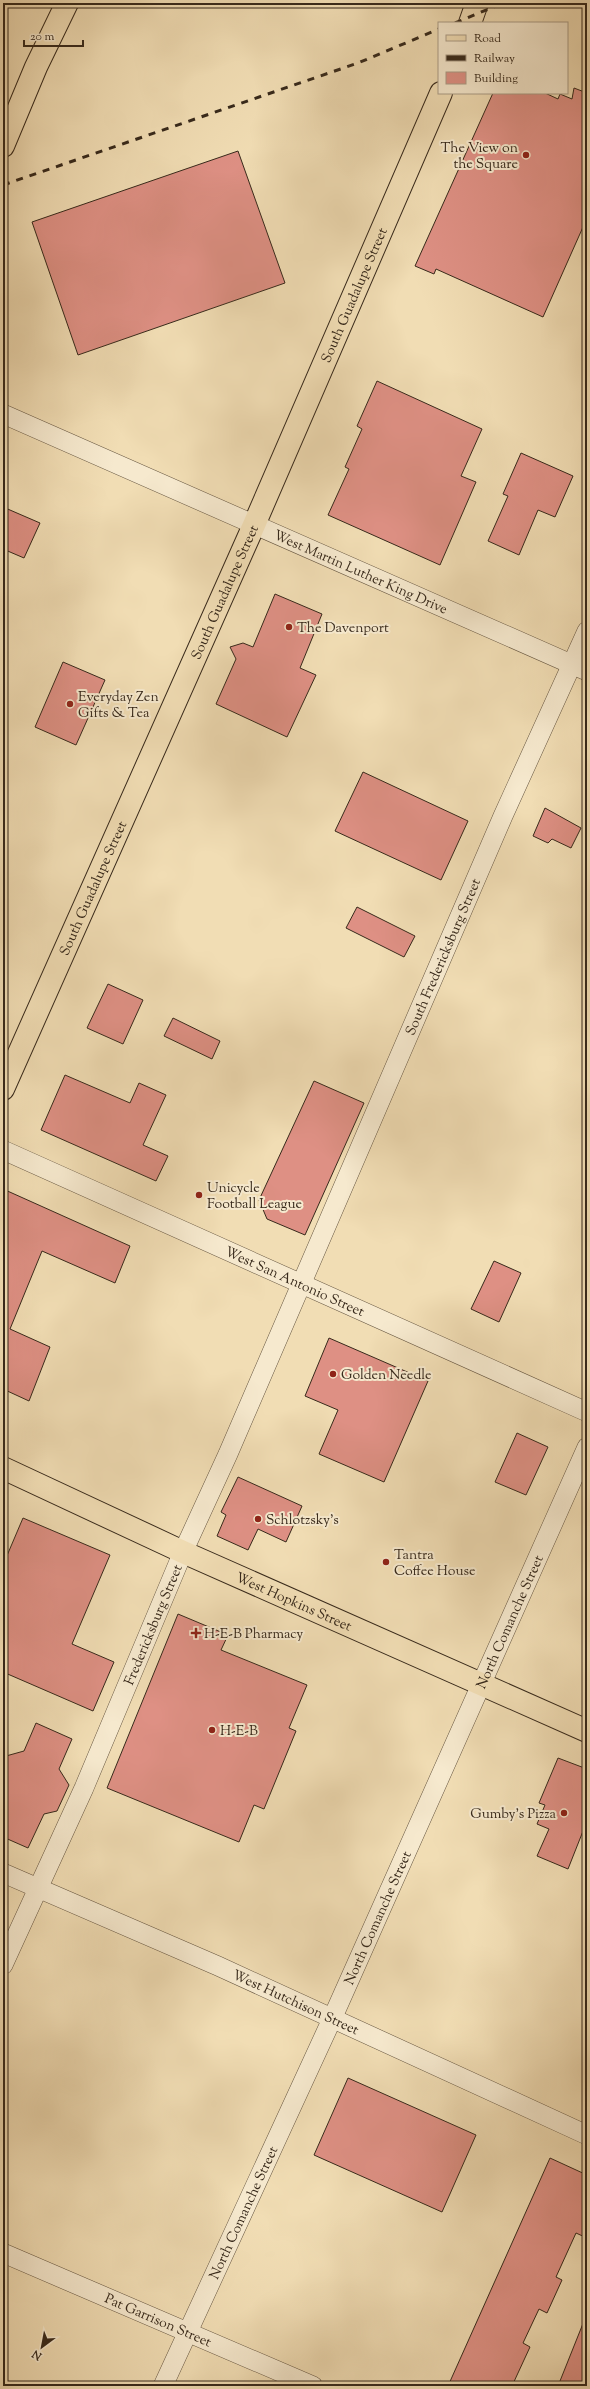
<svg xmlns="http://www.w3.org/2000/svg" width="590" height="2389" font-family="'Sorts Mill Goudy',serif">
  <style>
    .building { fill: #de9084; stroke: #37291b }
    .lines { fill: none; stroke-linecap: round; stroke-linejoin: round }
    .minor-casing { stroke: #665641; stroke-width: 20 }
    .major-casing { stroke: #37291b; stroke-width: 24 }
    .minor { stroke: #f6e9ce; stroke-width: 19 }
    .major { stroke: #f1ddb4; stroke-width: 22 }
    .rail { stroke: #37291b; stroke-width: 3; stroke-dasharray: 7 7; stroke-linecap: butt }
    .poi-dot { fill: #8f2418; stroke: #f6e9ce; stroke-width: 1.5 }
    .labels { text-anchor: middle; stroke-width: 4; stroke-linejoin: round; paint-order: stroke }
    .poi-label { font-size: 14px; fill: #37291b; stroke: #f6e9ce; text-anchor: start }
    .street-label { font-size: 14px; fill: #37291b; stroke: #f6e9ce }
  </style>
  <rect width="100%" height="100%" fill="#f1ddb4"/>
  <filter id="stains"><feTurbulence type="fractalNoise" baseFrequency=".005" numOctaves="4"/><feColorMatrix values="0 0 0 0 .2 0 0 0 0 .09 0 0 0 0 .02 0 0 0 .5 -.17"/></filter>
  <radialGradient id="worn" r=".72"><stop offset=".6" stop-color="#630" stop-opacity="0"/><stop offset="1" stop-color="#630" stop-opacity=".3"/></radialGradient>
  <!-- building -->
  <path class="building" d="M 574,88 L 587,93 L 587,218 L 543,317 L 436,269 L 434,274 L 415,266 L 493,93 L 545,93 L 558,99 L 560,94 L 572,99 Z
    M 238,151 L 285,283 L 78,355 L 32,222 Z
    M 377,381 L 482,429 L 461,476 L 476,482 L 440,565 L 328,515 L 349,469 L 345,467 L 362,429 L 357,426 Z
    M 521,453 L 573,476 L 555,517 L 538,510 L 519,555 L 488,541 L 508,496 L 503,494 Z
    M 3,507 L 40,523 L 24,558 L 3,549 Z
    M 275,594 L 322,614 L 300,668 L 316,675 L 287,737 L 216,704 L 236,659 L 230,647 L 243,643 L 253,647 Z
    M 63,662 L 105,680 L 76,745 L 35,727 Z
    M 363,772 L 468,821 L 441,880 L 335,831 Z
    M 545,808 L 581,828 L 571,848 L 552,839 L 548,843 L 533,836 Z
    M 357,907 L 415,936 L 404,957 L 346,928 Z
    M 108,984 L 143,1000 L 123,1044 L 87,1028 Z
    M 173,1018 L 220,1041 L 212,1059 L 164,1036 Z
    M 65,1075 L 130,1103 L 139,1083 L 166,1095 L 143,1145 L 168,1156 L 156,1181 L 41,1130 Z
    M 314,1081 L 364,1103 L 305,1235 L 267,1219 L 259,1200 Z
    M 3,1189 L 130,1246 L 115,1283 L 42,1251 L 10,1329 L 50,1347 L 29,1401 L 3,1389 Z
    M 494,1261 L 521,1273 L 499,1322 L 471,1309 Z
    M 329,1338 L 428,1381 L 384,1482 L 319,1454 L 338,1410 L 305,1396 Z
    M 517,1433 L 548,1447 L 526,1495 L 495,1482 Z
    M 238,1477 L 302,1506 L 286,1542 L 258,1529 L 248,1550 L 217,1536 L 226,1515 L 221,1512 Z
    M 23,1518 L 110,1555 L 72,1644 L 114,1662 L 93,1711 L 3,1672 L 3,1565 Z
    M 178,1614 L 228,1635 L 221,1650 L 307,1685 L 289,1728 L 296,1731 L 264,1809 L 254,1805 L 239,1842 L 107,1788 Z
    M 36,1723 L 72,1739 L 59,1769 L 69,1785 L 57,1811 L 44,1814 L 28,1848 L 3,1837 L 3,1760 L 6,1756 L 24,1751 Z
    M 558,1758 L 587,1769 L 587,1821 L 568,1869 L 537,1856 L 549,1829 L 537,1824 L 545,1805 L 539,1803 Z
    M 348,2078 L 476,2135 L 442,2212 L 314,2155 Z
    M 550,2158 L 587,2175 L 587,2238 L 576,2233 L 556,2277 L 562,2280 L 547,2313 L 539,2309 L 523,2343 L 530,2347 L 512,2386 L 448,2386 Z
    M 586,2316 L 587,2386 L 558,2386 Z"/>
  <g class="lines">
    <!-- minor casing -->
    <g class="minor-casing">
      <g id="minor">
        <path id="s1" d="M 3,414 L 587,671"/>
        <path id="s2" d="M 3,1150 L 587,1412"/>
        <path id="s3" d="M 3,1873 L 218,1966 L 587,2135"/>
        <path id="s4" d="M 3,1965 L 84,1788 L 183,1552 L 228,1454 L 503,816 L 587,631"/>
        <path id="s5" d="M 3,2253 L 313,2386"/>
        <path id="s6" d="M 163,2386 L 332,2019 L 587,1447"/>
      </g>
    </g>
    <!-- major casing -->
    <g class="major-casing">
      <g id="major">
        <path d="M 470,23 L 477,3"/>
        <path d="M 3,146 L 36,67 L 67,3"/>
        <path id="s7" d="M 3,1089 L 254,525 L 441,93"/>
        <path id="s8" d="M 3,1468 L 183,1552 L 587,1731"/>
      </g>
    </g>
    <!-- minor -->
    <use href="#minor" class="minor"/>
    <!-- major -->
    <use href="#major" class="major"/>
    <!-- rail -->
    <path class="rail" d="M 455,23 L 503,3
      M 3,185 L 358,63 L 439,29"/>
  </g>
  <!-- markers -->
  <g class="poi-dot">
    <circle cx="526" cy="155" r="4"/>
    <circle cx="289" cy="627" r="4"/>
    <circle cx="70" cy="704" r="4"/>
    <circle cx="199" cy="1195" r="4"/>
    <circle cx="333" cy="1374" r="4"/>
    <circle cx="258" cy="1519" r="4"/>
    <circle cx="386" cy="1562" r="4"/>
    <path d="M194 1627h4v4h4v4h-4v4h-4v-4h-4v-4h4z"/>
    <circle cx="212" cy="1730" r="4"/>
    <circle cx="564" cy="1813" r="4"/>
  </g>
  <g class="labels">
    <!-- poi labels -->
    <g class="poi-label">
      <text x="518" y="152" text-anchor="end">The View on<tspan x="518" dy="16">the Square</tspan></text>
      <text x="297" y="632">The Davenport</text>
      <text x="78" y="701">Everyday Zen<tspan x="78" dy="16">Gifts &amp; Tea</tspan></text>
      <text x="207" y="1192">Unicycle<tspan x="207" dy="16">Football League</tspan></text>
      <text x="341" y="1379">Golden Needle</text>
      <text x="266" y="1524">Schlotzsky's</text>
      <text x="394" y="1559">Tantra<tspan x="394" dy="16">Coffee House</tspan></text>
      <text x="204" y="1638">H-E-B Pharmacy</text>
      <text x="220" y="1735">H-E-B</text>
      <text x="556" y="1818" text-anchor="end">Gumby's Pizza</text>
    </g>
    <!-- street labels -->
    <g class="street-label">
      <text dy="5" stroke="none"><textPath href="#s7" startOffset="868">South Guadalupe Street</textPath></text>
      <text dy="5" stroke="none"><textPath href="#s1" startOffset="391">West Martin Luther King Drive</textPath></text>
      <text dy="5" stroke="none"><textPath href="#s7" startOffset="544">South Guadalupe Street</textPath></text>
      <text dy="5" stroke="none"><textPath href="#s7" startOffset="220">South Guadalupe Street</textPath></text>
      <text dy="5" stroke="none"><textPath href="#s4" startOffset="1100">South Fredericksburg Street</textPath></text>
      <text dy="5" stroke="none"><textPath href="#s2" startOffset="320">West San Antonio Street</textPath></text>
      <text dy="5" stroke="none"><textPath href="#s8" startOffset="320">West Hopkins Street</textPath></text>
      <text dy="5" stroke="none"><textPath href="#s6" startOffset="839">North Comanche Street</textPath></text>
      <text dy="5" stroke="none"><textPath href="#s4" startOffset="372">Fredericksburg Street</textPath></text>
      <text dy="5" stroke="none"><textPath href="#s6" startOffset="515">North Comanche Street</textPath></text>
      <text dy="5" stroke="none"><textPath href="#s3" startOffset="320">West Hutchison Street</textPath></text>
      <text dy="5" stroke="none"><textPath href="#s6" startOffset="191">North Comanche Street</textPath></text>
      <text dy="5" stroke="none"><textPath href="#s5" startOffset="169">Pat Garrison Street</textPath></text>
    </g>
  </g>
  <!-- margin -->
  <rect width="590" height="2389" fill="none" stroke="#f1ddb4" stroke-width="16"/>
  <rect x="4" y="4" width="582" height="2381" fill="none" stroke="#37291b" stroke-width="2"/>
  <rect x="8" y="8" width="574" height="2373" fill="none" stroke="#37291b"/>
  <!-- legend -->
  <rect x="438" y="22" width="130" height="72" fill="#f6e9ce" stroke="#aa9c86"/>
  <rect x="446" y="35" width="20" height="6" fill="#f1ddb4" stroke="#aa9c86"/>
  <text x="474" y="42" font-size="12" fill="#37291b">Road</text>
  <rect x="446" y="55" width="20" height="6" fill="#37291b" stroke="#aa9c86"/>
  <text x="474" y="62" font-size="12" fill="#37291b">Railway</text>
  <rect x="446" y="72" width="20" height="12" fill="#de9084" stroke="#aa9c86"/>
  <text x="474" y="82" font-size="12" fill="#37291b">Building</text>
  <!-- north arrow -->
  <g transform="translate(42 2347) rotate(212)" stroke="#f6e9ce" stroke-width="3" paint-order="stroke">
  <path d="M0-3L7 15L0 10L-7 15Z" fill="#37291b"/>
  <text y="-6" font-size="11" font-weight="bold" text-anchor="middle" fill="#37291b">N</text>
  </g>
  <!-- scale -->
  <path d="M24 40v6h59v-6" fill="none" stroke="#37291b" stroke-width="2"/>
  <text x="30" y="40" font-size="12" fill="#37291b" stroke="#f6e9ce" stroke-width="3" paint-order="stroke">20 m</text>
  <rect width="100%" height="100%" filter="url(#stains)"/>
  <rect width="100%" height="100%" fill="url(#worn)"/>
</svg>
